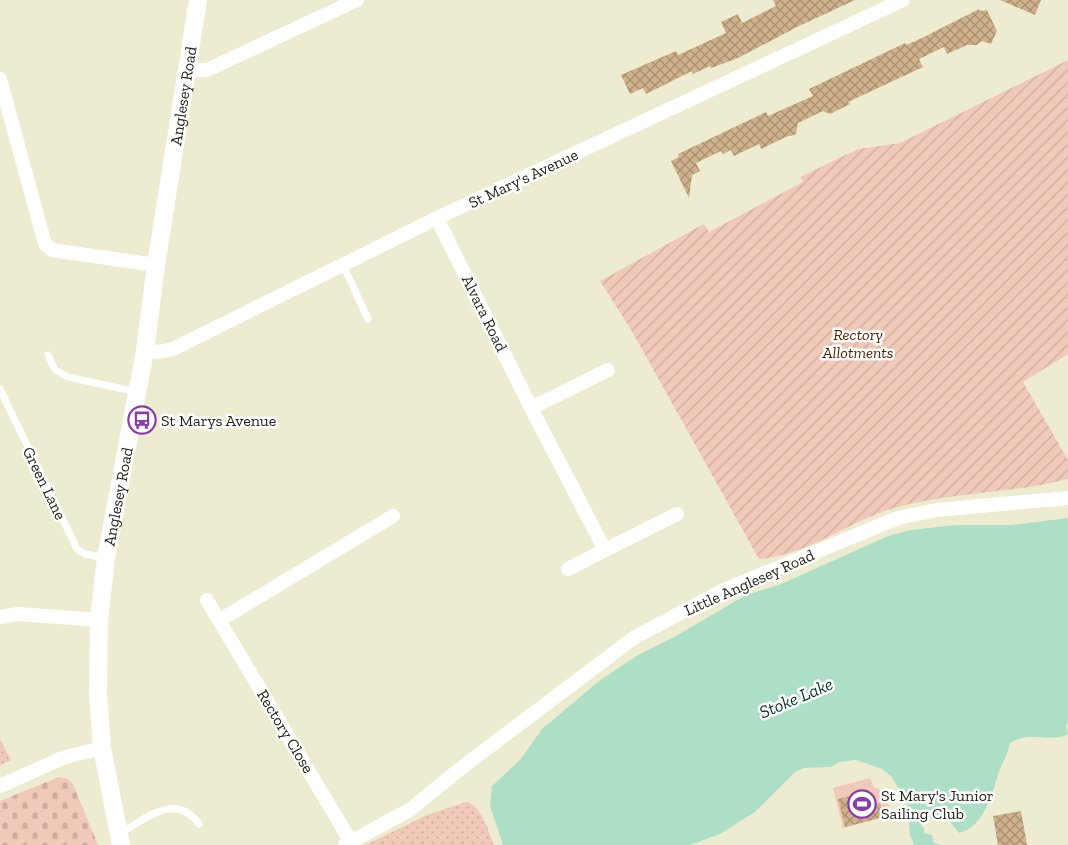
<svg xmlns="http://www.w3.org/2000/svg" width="1068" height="845" font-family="'Zilla Slab',serif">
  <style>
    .grass { fill: url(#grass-dots) }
    .cemetery { fill: url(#cemetery-stones) }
    .garden { fill: url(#garden-furrows) }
    .pitch { fill: #f0c9b8 }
    .water { fill: #addfc7 }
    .building { fill: url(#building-cross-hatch) }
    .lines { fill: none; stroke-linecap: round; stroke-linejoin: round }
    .service { stroke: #fff; stroke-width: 7 }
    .minor { stroke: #fff; stroke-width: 14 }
    .tertiary { stroke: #fff; stroke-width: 18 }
    .labels { text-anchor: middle; stroke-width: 5; stroke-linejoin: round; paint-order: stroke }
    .street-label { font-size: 16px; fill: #25241a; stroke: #fff }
    .park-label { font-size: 16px; font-style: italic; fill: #592002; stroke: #fff }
    .poi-label { font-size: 16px; fill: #25241a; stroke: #fff; text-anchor: start }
    .water-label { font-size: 18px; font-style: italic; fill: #093525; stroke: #fff }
  </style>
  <defs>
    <pattern id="grass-dots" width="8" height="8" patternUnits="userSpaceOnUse" patternTransform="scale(1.25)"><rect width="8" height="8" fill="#f0c9b8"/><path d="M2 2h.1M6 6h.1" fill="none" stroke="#ceac9e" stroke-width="1.8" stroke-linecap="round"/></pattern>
    <pattern id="cemetery-stones" width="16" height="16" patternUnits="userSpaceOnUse" patternTransform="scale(1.25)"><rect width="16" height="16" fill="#f0c9b8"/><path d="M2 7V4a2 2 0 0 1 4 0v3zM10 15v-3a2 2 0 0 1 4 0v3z" fill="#ceac9e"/></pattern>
    <pattern id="garden-furrows" width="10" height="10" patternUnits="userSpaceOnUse" patternTransform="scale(1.25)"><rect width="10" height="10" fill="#f0c9b8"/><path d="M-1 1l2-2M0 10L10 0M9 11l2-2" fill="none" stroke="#ceac9e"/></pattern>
    <pattern id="building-cross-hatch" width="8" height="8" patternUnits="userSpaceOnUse" patternTransform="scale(1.25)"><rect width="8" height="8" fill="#cfb18b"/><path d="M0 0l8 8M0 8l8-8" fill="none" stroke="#a89071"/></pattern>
  </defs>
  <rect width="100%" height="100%" fill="#eeecd0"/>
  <!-- grass -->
  <path class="grass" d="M 0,739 L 11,760 L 0,765 Z
    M 466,802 C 482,805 488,831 494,845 L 365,845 L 427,815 Z"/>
  <!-- cemetery -->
  <path class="cemetery" d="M 59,777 L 68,779 L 73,784 L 98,845 L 0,845 L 0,801 Z"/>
  <!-- garden -->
  <path class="garden" d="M 1068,60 L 1068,354 L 1023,382 L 1068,460 L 1068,479 C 1011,494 951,492 894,508 C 847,522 809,555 759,559 L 630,328 L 600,281 L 704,224 L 709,232 L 803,182 L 800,177 L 858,149 L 900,143 Z"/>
  <!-- pitch -->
  <path class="pitch" d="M 870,778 L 874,787 L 884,792 L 892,815 L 843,828 L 833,788 Z"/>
  <!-- water -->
  <path class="water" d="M 1068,518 L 1068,722 L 1066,725 L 1068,734 C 1052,744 1032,729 1010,743 C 1008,753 1004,760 1000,769 C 993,790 985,827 959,833 L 948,819 L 947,822 L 933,818 L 924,819 L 921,826 L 924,828 L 924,833 L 932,835 L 934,843 L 941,845 L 914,845 L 910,835 L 907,805 L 892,777 L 882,769 L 856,760 L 839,762 L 831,767 L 804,768 L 795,772 L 755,812 L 720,834 L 690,845 L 503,845 L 490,806 L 492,786 L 521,759 L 542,729 L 599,681 L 638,655 L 674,637 L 746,595 L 779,585 L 888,536 L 910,530 L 956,525 L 1011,525 Z"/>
  <!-- building -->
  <path class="building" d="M 773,0 L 855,0 L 797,27 L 738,58 L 711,68 L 710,66 L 693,74 L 692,71 L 646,94 L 643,88 L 630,94 L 621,75 L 676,51 L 678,55 L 726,33 L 721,22 L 738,14 L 742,23 L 776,6 Z
    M 1000,0 L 1041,0 L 1035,15 Z
    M 979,9 L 980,11 L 987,10 L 997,31 L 991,44 L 982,41 L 977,45 L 967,45 L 947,54 L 944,47 L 919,59 L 923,67 L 848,102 L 850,104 L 830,114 L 823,111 L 798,123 L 796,134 L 791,136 L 788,136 L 761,149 L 759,144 L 734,156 L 731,150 L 723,154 L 721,151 L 696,163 L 700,171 L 692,175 L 689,198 L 671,161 L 679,157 L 678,154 L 766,112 L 768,116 L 813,96 L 809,89 L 905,43 L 906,45 L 922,38 Z
    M 854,795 L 858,809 L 880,803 L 884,817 L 845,827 L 838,799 Z
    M 1021,811 L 1027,845 L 998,845 L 993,816 Z"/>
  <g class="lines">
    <!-- service -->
    <path class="service" d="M 343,265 L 368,319
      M 48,355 L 55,370 L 68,377 L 137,392
      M 0,389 L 77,549 L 85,554 L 105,558
      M 119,834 C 146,819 175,791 199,824"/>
    <!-- minor -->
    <path class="minor" d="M 187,70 L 207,70 L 357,0
      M 0,79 L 45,244 L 52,250 L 156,265
      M 437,218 L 531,408 L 605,550 L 677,514
      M 145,351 L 158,352 L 173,349 L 437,218 L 903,0
      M 531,408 L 608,370
      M 568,569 L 605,550
      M 207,600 L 351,842
      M 0,617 L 18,614 L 99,620
      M 220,620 L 393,516
      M 0,786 L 65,757 L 102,748
      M 345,845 L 411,809 L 461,768 L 635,637 L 724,590 L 898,518 L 937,510 L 1068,498"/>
    <!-- tertiary -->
    <path class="tertiary" id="s1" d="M 121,845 L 102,748 L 98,693 L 99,620 L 106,558 L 145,351 L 156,265 L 198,0"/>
  </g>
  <!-- icons -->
  <defs>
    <g id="bus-ring" transform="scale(1.4375)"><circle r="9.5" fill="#fff" stroke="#893bab" stroke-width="1.5"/><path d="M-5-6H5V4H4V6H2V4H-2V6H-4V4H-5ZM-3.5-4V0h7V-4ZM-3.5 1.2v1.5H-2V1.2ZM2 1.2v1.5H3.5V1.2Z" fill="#893bab"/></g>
    <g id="stadium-ring" transform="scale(1.4375)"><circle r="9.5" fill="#fff" stroke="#893bab" stroke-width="1.5"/><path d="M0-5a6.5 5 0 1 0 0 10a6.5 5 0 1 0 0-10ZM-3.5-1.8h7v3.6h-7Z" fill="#893bab"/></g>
  </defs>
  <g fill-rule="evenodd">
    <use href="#bus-ring" x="142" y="420"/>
    <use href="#stadium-ring" x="862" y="804"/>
  </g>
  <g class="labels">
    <!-- street labels -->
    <g class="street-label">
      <text dy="6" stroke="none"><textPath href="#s1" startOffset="758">Anglesey Road</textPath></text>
      <text transform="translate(523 178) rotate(-25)" y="6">St Mary's Avenue</text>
      <text transform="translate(485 313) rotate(64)" y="6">Alvara Road</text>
      <text transform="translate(45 483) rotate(64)" y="6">Green Lane</text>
      <text dy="6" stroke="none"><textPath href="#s1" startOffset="352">Anglesey Road</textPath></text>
      <text transform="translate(749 582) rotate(-24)" y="6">Little Anglesey Road</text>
      <text transform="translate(286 731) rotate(59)" y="6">Rectory Close</text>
    </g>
    <!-- park labels -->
    <g class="park-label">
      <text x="858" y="340">Rectory<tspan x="858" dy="18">Allotments</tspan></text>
    </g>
    <!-- poi labels -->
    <g class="poi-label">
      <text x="161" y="426">St Marys Avenue</text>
      <text x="881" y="801">St Mary's Junior<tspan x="881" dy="18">Sailing Club</tspan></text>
    </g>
    <!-- water labels -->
    <g class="water-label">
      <text transform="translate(796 698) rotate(-23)" y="6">Stoke Lake</text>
    </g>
  </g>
</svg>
